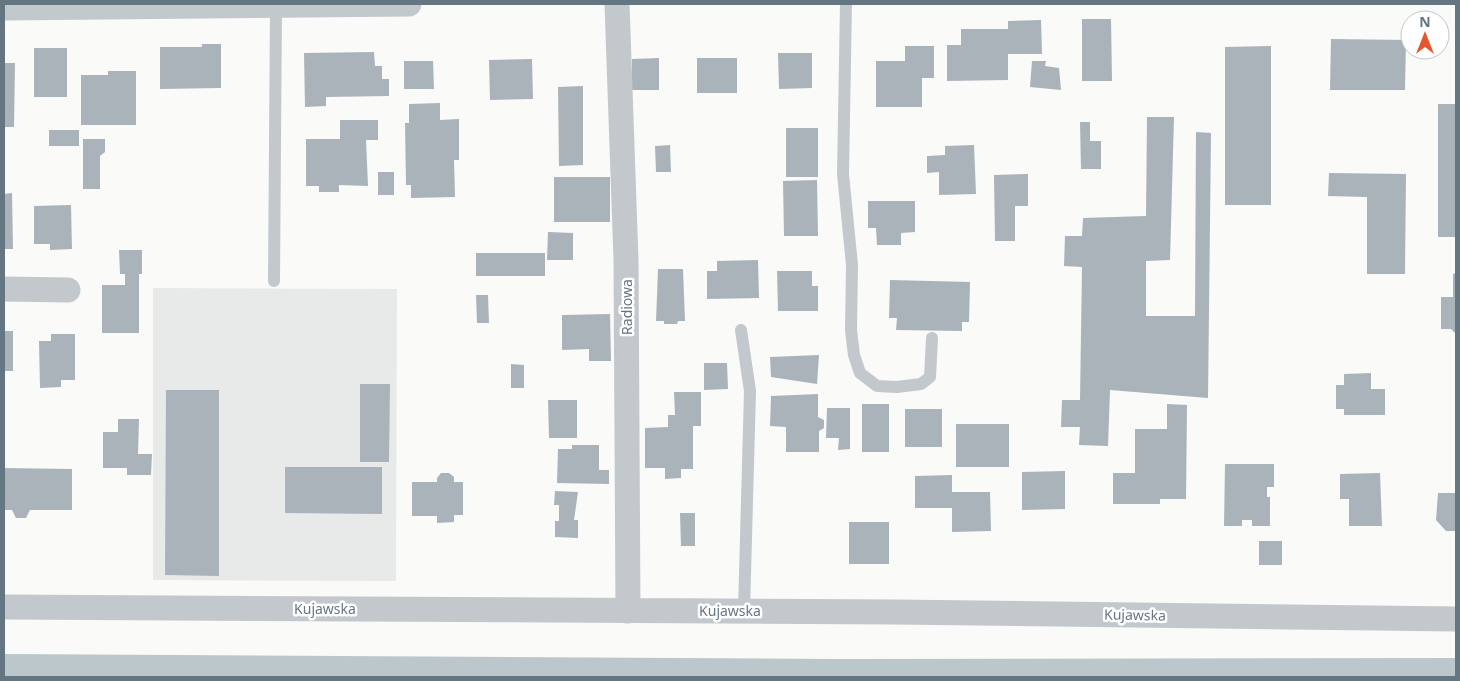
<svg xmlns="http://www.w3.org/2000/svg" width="1460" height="681" font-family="'Noto Sans',sans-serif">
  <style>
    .built { fill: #e8e9e9 }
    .water { fill: #bbc7cb }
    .building { fill: #aab3b9 }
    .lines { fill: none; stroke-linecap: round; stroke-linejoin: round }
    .service { stroke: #c3c8cc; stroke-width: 12 }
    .minor { stroke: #c3c8cc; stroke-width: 25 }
    .labels { text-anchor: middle; stroke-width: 5; stroke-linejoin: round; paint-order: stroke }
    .street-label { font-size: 14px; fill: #657683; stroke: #fff }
  </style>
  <rect width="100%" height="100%" fill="#fafaf8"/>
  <!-- built -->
  <path class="built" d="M 153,288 L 397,289 L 396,581 L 153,580 Z"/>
  <!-- water -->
  <path class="water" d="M 4,654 L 836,659 L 1456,658 L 1456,677 L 4,677 Z"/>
  <!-- building -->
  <path class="building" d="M 1082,19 L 1111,19 L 1112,81 L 1082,81 Z
    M 1041,20 L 1042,54 L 1008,54 L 1008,80 L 947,81 L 947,45 L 961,45 L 961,29 L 1008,29 L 1008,21 Z
    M 1331,39 L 1406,40 L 1405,90 L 1330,90 Z
    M 202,44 L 221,44 L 221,88 L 160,89 L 160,47 L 202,47 Z
    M 905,46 L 934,46 L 934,78 L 922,78 L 922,107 L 876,107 L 876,61 L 905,61 Z
    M 1271,46 L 1271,205 L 1225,205 L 1225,47 Z
    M 34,48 L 67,48 L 67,97 L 34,97 Z
    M 374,52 L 375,66 L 382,66 L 382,79 L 389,79 L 389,96 L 326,97 L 326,106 L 305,107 L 304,53 Z
    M 778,53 L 812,53 L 812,88 L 779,89 Z
    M 659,58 L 659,90 L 632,90 L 632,59 Z
    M 697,58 L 737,58 L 737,93 L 697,93 Z
    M 532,59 L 533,99 L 490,100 L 489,60 Z
    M 404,61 L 433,61 L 434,89 L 404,89 Z
    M 1032,61 L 1046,61 L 1045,66 L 1059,68 L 1061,90 L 1030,87 Z
    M 4,63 L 15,63 L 14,127 L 4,127 Z
    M 108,71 L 136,71 L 136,125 L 81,125 L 81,75 L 108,75 Z
    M 583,86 L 583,165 L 559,166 L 558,87 Z
    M 440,103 L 440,120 L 459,119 L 459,160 L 454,160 L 455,197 L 411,198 L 411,185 L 406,185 L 405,123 L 409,123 L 409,104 Z
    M 1438,104 L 1456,104 L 1456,237 L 1438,237 Z
    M 1147,117 L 1174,117 L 1170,260 L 1146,261 L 1146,316 L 1195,316 L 1196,132 L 1211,133 L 1208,398 L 1110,390 L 1108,446 L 1079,445 L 1080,427 L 1061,427 L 1062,400 L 1080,400 L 1082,267 L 1064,266 L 1065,236 L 1082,236 L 1083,218 L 1146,216 Z
    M 340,120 L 378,120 L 378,140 L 366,140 L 368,186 L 339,185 L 339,192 L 319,192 L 319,186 L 306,186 L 306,139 L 340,139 Z
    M 1080,122 L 1090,122 L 1090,141 L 1101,141 L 1101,169 L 1081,169 Z
    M 786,128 L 818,128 L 818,177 L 786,177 Z
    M 49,130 L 79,130 L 79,146 L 49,146 Z
    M 83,139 L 105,139 L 105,152 L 100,156 L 100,189 L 83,189 Z
    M 670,145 L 671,172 L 656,172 L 655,146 Z
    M 974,145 L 976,194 L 939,195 L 939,172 L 927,173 L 927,156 L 945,155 L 945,146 Z
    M 378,172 L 394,172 L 394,195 L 378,195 Z
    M 1329,173 L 1406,174 L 1405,274 L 1367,274 L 1367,197 L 1328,196 Z
    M 1028,174 L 1028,206 L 1015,206 L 1015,241 L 995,241 L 994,175 Z
    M 554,177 L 610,177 L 610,222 L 554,222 Z
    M 817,180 L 818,236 L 784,236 L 783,181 Z
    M 12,193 L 13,249 L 4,249 L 4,194 Z
    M 868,201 L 915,201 L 915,232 L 901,233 L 901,245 L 877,245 L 876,228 L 868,228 Z
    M 71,205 L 72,249 L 50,250 L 50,244 L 34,244 L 34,206 Z
    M 548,232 L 573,233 L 573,260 L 547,260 Z
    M 119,250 L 142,250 L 142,274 L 139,274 L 139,333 L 102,333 L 102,285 L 125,285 L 125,274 L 120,274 Z
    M 476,253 L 545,253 L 545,276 L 476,276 Z
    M 758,260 L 759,298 L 707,299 L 707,271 L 717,271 L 717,261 Z
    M 658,269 L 683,269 L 685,321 L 678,321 L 677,324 L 664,324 L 664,321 L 656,321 Z
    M 777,271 L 812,271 L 812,286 L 818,286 L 818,311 L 778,311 Z
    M 1456,273 L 1456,334 L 1451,329 L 1441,329 L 1441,297 L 1453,297 L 1453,274 Z
    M 890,280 L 970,282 L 969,322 L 962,322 L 962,331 L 896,330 L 897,318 L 889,318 Z
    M 476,295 L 488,295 L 489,323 L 477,323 Z
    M 610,314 L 611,361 L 589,361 L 589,349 L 562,350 L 562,315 Z
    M 4,331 L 13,331 L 13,371 L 4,371 Z
    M 51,334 L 75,334 L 75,380 L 61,380 L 61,387 L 40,388 L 39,341 L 51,341 Z
    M 819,355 L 817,384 L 771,377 L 770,357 Z
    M 704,363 L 727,363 L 728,389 L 704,390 Z
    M 511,364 L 524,365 L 524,388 L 511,388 Z
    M 1371,373 L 1371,389 L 1385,389 L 1385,415 L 1344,415 L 1344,409 L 1336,409 L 1336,385 L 1344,385 L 1344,374 Z
    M 360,384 L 390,384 L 389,462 L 360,462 Z
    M 166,390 L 219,390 L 219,576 L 165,575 Z
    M 674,392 L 701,392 L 701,426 L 693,426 L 693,469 L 681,469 L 681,478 L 665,479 L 665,468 L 645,468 L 645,428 L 668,427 L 668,415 L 675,415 Z
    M 818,394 L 818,417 L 824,420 L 824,428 L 819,431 L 819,452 L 786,452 L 786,427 L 770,426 L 771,396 Z
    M 548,400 L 577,400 L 577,438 L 549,438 Z
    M 862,404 L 889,404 L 889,452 L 862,452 Z
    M 1167,404 L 1187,405 L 1186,499 L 1160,499 L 1160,504 L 1113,504 L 1113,473 L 1135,473 L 1135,429 L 1167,429 Z
    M 827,408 L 850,408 L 850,449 L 838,450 L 839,438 L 826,438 Z
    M 905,409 L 942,409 L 942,447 L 905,447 Z
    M 118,419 L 139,419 L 138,454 L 152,454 L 151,475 L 127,475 L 127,468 L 103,468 L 103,432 L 118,432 Z
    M 956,424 L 1009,424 L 1009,467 L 956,467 Z
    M 572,445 L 599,445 L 599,470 L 609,470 L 609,484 L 557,483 L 558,449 L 572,449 Z
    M 1225,464 L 1274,464 L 1274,487 L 1267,487 L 1267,497 L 1270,497 L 1270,526 L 1252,526 L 1252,520 L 1242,520 L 1242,526 L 1224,526 Z
    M 285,467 L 382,467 L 382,514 L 285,513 Z
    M 4,468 L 72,469 L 72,510 L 30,510 L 26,518 L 16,518 L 12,510 L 4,510 Z
    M 1065,471 L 1065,509 L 1022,510 L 1022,472 Z
    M 441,473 L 449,473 L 454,477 L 454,482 L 463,482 L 463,515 L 454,515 L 454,522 L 437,523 L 437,516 L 412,516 L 412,482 L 437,482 L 437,478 Z
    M 1380,473 L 1382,526 L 1349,526 L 1349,499 L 1340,499 L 1340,474 Z
    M 952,475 L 952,492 L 990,492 L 991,531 L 952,532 L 952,508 L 915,508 L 915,476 Z
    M 555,491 L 578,492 L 574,520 L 578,520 L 578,538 L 555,537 L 555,521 L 559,521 L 559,505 L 554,505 Z
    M 1438,493 L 1456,493 L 1456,531 L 1446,531 L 1436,520 Z
    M 680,513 L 695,513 L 695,546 L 681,546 Z
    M 849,522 L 889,522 L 889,564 L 849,564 Z
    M 1259,541 L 1282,541 L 1282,565 L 1259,565 Z"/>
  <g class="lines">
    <!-- service -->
    <path class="service" d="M 846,4 L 843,174 L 852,265 L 851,330 L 854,355 L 860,373 L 877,386 L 897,387 L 921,384 L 930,377 L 932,338
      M 274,281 L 276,6
      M 741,330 L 750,391 L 744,611"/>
    <!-- minor -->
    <path class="minor" d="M 617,4 L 626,260 L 628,611
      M 4,8 L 409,4
      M 4,289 L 68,290
      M 4,607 L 895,612 L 1456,619"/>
  </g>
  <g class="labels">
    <!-- street labels -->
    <g class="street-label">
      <text transform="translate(627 307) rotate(-90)" y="5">Radiowa</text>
      <text x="325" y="614">Kujawska</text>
      <text x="730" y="616">Kujawska</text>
      <text transform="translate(1135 615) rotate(1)" y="5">Kujawska</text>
    </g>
  </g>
  <!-- border -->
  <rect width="1460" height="681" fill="none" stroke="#657683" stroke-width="10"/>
  <!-- north arrow -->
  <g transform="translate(1425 35)"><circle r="24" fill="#ffffff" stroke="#c1c8cd"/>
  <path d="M0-4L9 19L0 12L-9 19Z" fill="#e4572e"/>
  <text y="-8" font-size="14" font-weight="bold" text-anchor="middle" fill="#657683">N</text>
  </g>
</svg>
